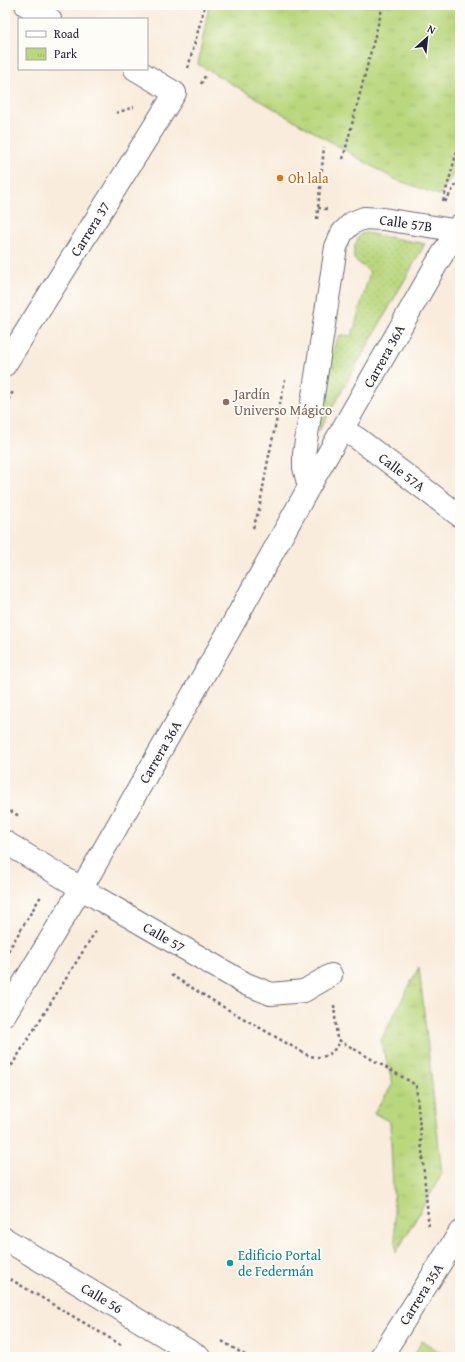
<svg xmlns="http://www.w3.org/2000/svg" width="465" height="1362" font-family="'Gentium Book Plus',serif">
  <style>
    .grass { fill: url(#grass-dots); stroke: #6e7c5c }
    .park { fill: url(#park-tufts); stroke: #6e7c5c }
    .lines { fill: none; stroke-linecap: round; stroke-linejoin: round }
    .minor-casing { stroke: #6d6973; stroke-width: 24 }
    .path { stroke: #6d6973; stroke-width: 2.5; stroke-dasharray: 3 3; stroke-linecap: butt }
    .minor { stroke: #fff; stroke-width: 22 }
    .food-dot { fill: #e8710a; stroke: #fdfcf7; stroke-width: 1.5 }
    .education-dot { fill: #8d6e63; stroke: #fdfcf7; stroke-width: 1.5 }
    .culture-dot { fill: #0f9aa8; stroke: #fdfcf7; stroke-width: 1.5 }
    .labels { text-anchor: middle; stroke-width: 3.5; stroke-linejoin: round; paint-order: stroke }
    .food-label { font-size: 14px; fill: #c56008; stroke: #fdfcf7; text-anchor: start }
    .street-label { font-size: 14px; fill: #22223b; stroke: #fdfcf7 }
    .education-label { font-size: 14px; fill: #785e54; stroke: #fdfcf7; text-anchor: start }
    .culture-label { font-size: 14px; fill: #0d838f; stroke: #fdfcf7; text-anchor: start }
  </style>
  <defs>
    <pattern id="grass-dots" width="8" height="8" patternUnits="userSpaceOnUse"><rect width="8" height="8" fill="#b9d77d"/><path d="M2 2h.1M6 6h.1" fill="none" stroke="#9fb86d" stroke-width="1.8" stroke-linecap="round"/></pattern>
    <pattern id="park-tufts" width="24" height="20" patternUnits="userSpaceOnUse"><rect width="24" height="20" fill="#b9d77d"/><path d="M3 7l-1-3M5 7V3M7 7l1-3M15 17l-1-3M17 17v-4M19 17l1-3" fill="none" stroke="#9fb86d"/></pattern>
  </defs>
  <rect width="100%" height="100%" fill="#fdfcf7"/>
  <filter id="ink" filterUnits="userSpaceOnUse"><feTurbulence type="fractalNoise" baseFrequency=".025" numOctaves="2"/><feDisplacementMap in="SourceGraphic" scale="8" xChannelSelector="R" yChannelSelector="G"/><feConvolveMatrix kernelMatrix="1 2 1 2 8 2 1 2 1" color-interpolation-filters="sRGB"/></filter>
  <filter id="wash" filterUnits="userSpaceOnUse"><feTurbulence type="fractalNoise" baseFrequency=".012" numOctaves="4" result="noise"/><feDisplacementMap in="SourceGraphic" scale="16" xChannelSelector="R" yChannelSelector="G"/><feGaussianBlur stdDeviation="0.9" result="paint"/><feColorMatrix in="noise" values="0 0 0 0 0 0 0 0 0 0 0 0 0 0 0 0 0 1.4 0 .05"/><feComposite in="paint" operator="in"/></filter>
  <g filter="url(#wash)">
    <rect width="100%" height="100%" fill="#f9ecdc"/>
    <!-- grass -->
    <path class="grass" d="M 366,233 L 425,244 L 319,431 L 319,421 L 332,351 L 339,336 L 343,335 L 352,336 L 370,272 L 354,259 C 353,249 355,242 361,234 Z
      M 422,1341 L 448,1357 L 413,1357 Z"/>
    <!-- park -->
    <path class="park" d="M 209,5 L 460,5 L 460,165 L 439,195 L 394,179 L 198,64 Z
      M 419,967 L 442,1174 L 396,1253 L 390,1122 L 374,1113 L 393,1084 L 381,1040 Z"/>
  </g>
  <g filter="url(#ink)">
    <g class="lines">
      <!-- minor casing -->
      <g class="minor-casing">
        <path id="minor" d="M 26,5 L 50,19
          M 5,365 L 175,93 L 135,69
          M 342,430 L 357,438 L 460,516
          M 309,487 L 304,467 L 304,454 L 336,247 L 342,233 L 352,223 L 364,218 L 383,219 L 460,231
          M 5,842 L 92,895 L 246,984 L 271,994 L 304,991 L 331,975
          M 5,1014 L 91,872 L 230,629 L 309,487 L 342,430 L 433,270 L 460,225
          M 5,1239 L 199,1357
          M 381,1357 L 460,1232"/>
      </g>
      <!-- path -->
      <path class="path" d="M 188,68 L 205,5
        M 201,84 L 205,76
        M 116,113 L 134,107
        M 343,159 L 383,5
        M 443,201 L 460,141
        M 445,202 L 460,178
        M 318,208 L 327,209
        M 317,219 L 324,147
        M 5,405 L 14,390
        M 253,528 L 259,510 L 267,465 L 285,380
        M 5,808 L 19,816
        M 5,956 L 41,896
        M 171,975 L 220,1005 L 309,1056 C 326,1059 331,1055 341,1041
        M 334,1005 L 337,1039 L 416,1085 L 429,1228
        M 5,1076 L 97,929
        M 5,1276 L 123,1346
        M 222,1341 L 248,1357"/>
      <!-- minor -->
      <use href="#minor" class="minor"/>
    </g>
  </g>
  <!-- markers -->
  <circle class="food-dot" cx="280" cy="178" r="4"/>
  <circle class="education-dot" cx="226" cy="402" r="4"/>
  <circle class="culture-dot" cx="230" cy="1263" r="4"/>
  <g class="labels">
    <!-- food labels -->
    <g class="food-label">
      <text x="288" y="183">Oh lala</text>
    </g>
    <!-- street labels -->
    <g class="street-label">
      <text transform="translate(406 223) rotate(8)" y="5">Calle 57B</text>
      <text transform="translate(90 229) rotate(-58)" y="5">Carrera 37</text>
      <text transform="translate(384 356) rotate(-61)" y="5">Carrera 36A</text>
      <text transform="translate(402 472) rotate(37)" y="5">Calle 57A</text>
      <text transform="translate(160 752) rotate(-60)" y="5">Carrera 36A</text>
      <text transform="translate(164 937) rotate(30)" y="5">Calle 57</text>
      <text transform="translate(421 1294) rotate(-58)" y="5">Carrera 35A</text>
      <text transform="translate(102 1298) rotate(31)" y="5">Calle 56</text>
    </g>
    <!-- education labels -->
    <g class="education-label">
      <text x="234" y="399">Jardín<tspan x="234" dy="16">Universo Mágico</tspan></text>
    </g>
    <!-- culture labels -->
    <g class="culture-label">
      <text x="238" y="1260">Edificio Portal<tspan x="238" dy="16">de Federmán</tspan></text>
    </g>
  </g>
  <!-- margin -->
  <rect width="465" height="1362" fill="none" stroke="#fdfcf7" stroke-width="20"/>
  <!-- legend -->
  <rect x="18" y="18" width="130" height="52" fill="#fdfcf7" stroke="#a5a5ac"/>
  <rect x="26" y="31" width="20" height="6" fill="#ffffff" stroke="#a5a5ac"/>
  <text x="54" y="38" font-size="12" fill="#22223b">Road</text>
  <rect x="26" y="48" width="20" height="12" fill="url(#park-tufts)" stroke="#a5a5ac"/>
  <text x="54" y="58" font-size="12" fill="#22223b">Park</text>
  <!-- north arrow -->
  <g transform="translate(427 38) rotate(27)" stroke="#fdfcf7" stroke-width="3" paint-order="stroke">
  <path d="M0-3L7 15L0 10L-7 15Z" fill="#22223b"/>
  <text y="-6" font-size="11" font-weight="bold" text-anchor="middle" fill="#22223b">N</text>
  </g>
</svg>
